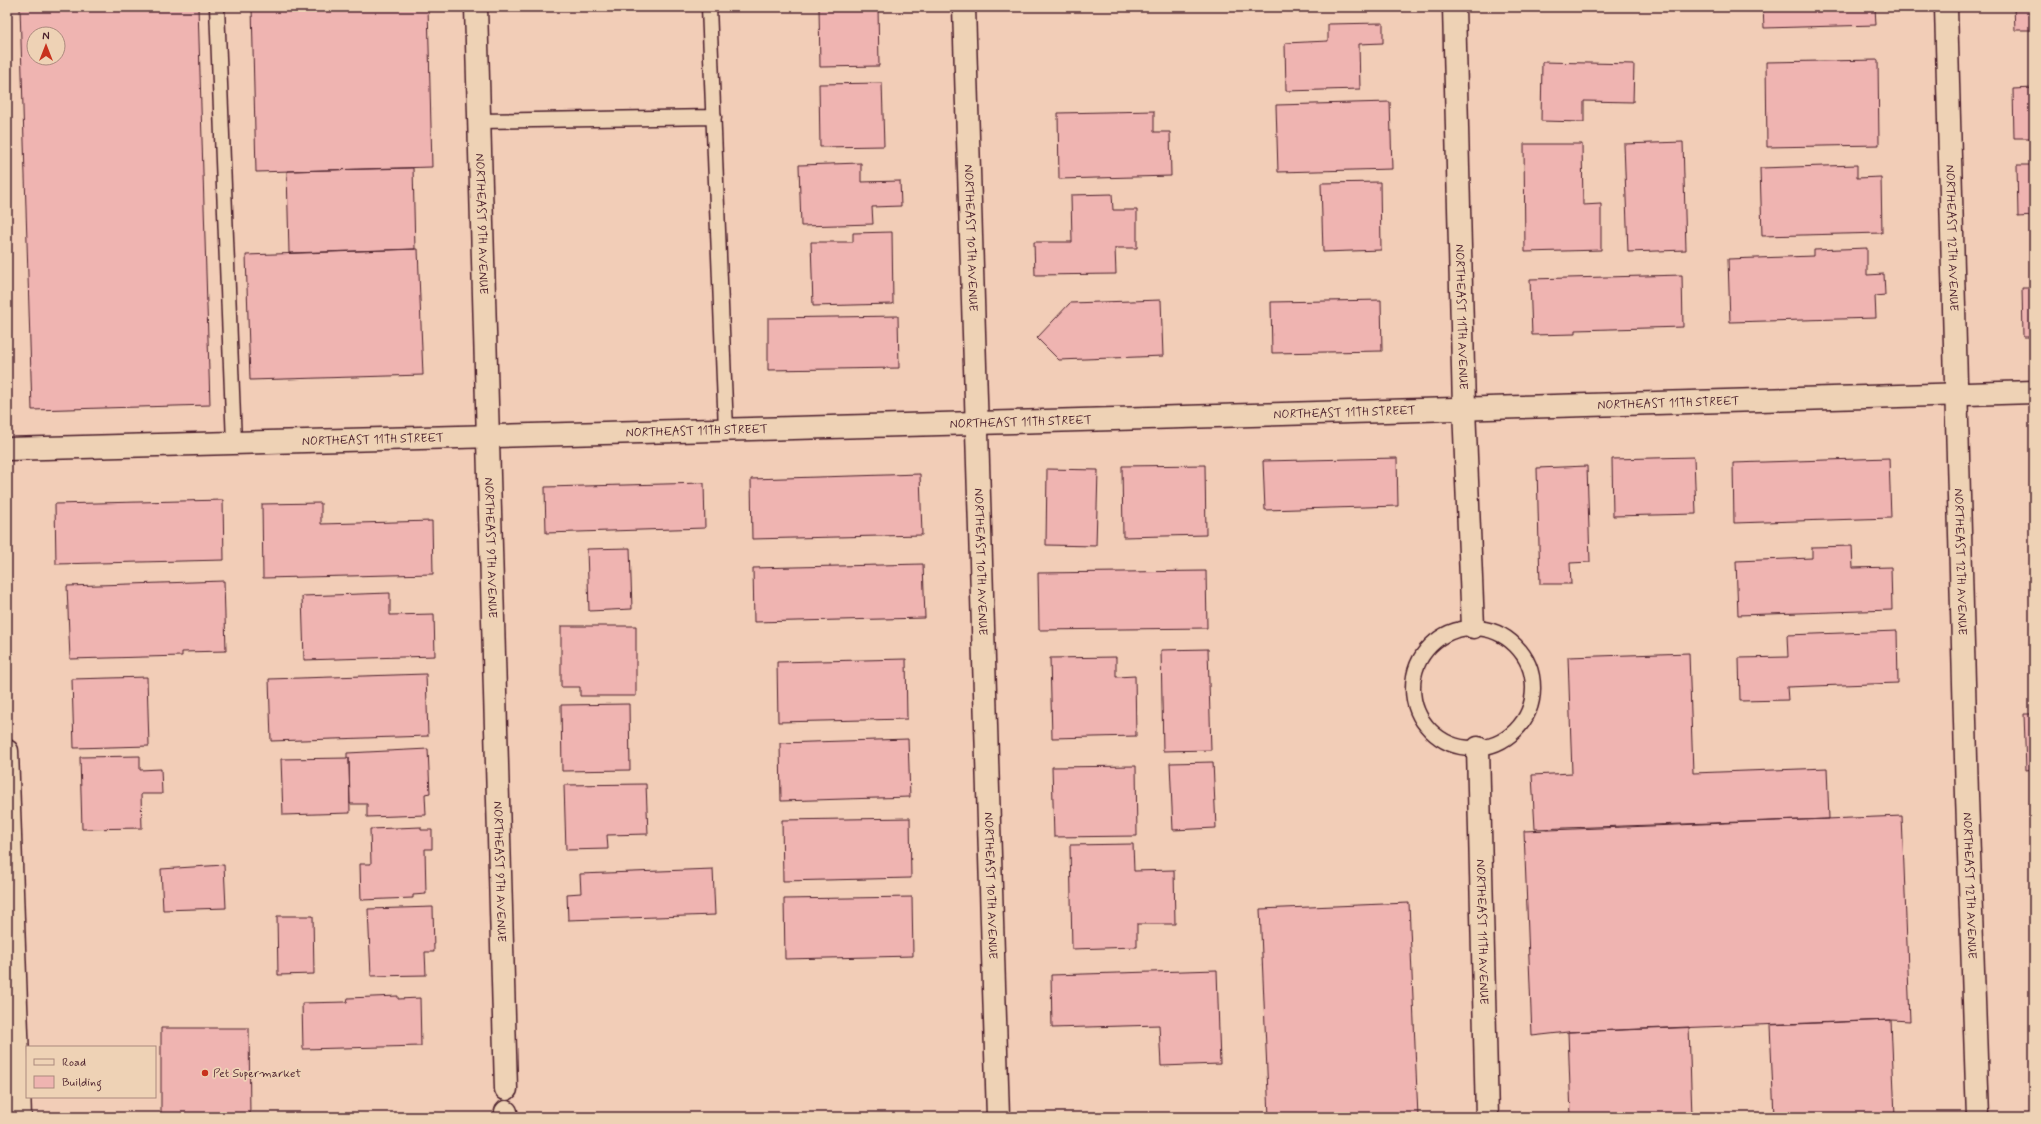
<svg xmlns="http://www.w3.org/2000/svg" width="2041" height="1124" font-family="Mynerve,sans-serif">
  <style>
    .building { fill: #efb4b1; stroke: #4a1f2b; fill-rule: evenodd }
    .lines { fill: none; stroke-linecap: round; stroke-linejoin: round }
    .service-casing { stroke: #4a1f2b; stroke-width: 17 }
    .minor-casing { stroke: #4a1f2b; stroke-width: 25 }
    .service { stroke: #eed2b5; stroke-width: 14 }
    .minor { stroke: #eed2b5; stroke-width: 22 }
    .poi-dot { fill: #c8321e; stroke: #eed2b5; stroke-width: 1.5 }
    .labels { text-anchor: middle; stroke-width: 3.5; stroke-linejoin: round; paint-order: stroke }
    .street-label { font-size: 12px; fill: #4a1f2b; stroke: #eed2b5 }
    .poi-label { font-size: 12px; fill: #4a1f2b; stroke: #eed2b5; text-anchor: start }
  </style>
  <rect width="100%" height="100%" fill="#f2cdb7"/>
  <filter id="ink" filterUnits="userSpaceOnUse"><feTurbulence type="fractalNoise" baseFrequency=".025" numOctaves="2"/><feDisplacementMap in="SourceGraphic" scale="8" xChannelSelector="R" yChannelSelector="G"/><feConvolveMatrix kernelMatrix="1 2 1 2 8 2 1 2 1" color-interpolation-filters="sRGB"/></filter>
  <g filter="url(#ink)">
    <!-- building -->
    <path class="building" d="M 20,7 L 198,7 L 210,405 L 32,410 ZM 34,34 L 58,34 L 58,58 L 34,58 Z
      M 252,7 L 428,7 L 432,167 L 256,172 Z
      M 819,7 L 878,7 L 879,66 L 820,67 Z
      M 1763,7 L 1875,7 L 1876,25 L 1764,28 Z
      M 2014,7 L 2034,7 L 2034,30 L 2015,30 Z
      M 1383,23 L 1383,43 L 1359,44 L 1360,89 L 1286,91 L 1285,43 L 1328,41 L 1328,24 Z
      M 1878,60 L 1879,145 L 1767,147 L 1766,62 Z
      M 1542,62 L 1634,64 L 1633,102 L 1584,101 L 1584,122 L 1541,121 Z
      M 882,83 L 884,146 L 820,147 L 819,84 Z
      M 2034,88 L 2034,138 L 2014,138 L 2013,89 Z
      M 1390,102 L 1392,169 L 1278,172 L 1276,105 Z
      M 1154,111 L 1154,132 L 1170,132 L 1171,176 L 1059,179 L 1058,113 Z
      M 1683,142 L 1686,250 L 1628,252 L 1624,144 Z
      M 1524,144 L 1582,144 L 1583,205 L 1601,204 L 1601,250 L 1525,252 Z
      M 861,163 L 861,182 L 900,181 L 901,206 L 872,207 L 873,224 L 801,226 L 799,165 Z
      M 1857,165 L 1857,178 L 1881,177 L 1882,233 L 1762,236 L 1760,168 Z
      M 2017,165 L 2034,165 L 2034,216 L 2018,217 Z
      M 413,168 L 415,249 L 289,253 L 287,171 Z
      M 1380,182 L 1381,250 L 1323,252 L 1321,183 Z
      M 1112,194 L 1113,210 L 1137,210 L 1137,248 L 1115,248 L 1116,274 L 1035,275 L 1034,242 L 1072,242 L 1071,195 Z
      M 892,232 L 893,304 L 813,306 L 811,242 L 853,242 L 853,233 Z
      M 1867,248 L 1867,275 L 1884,274 L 1885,295 L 1875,296 L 1876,318 L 1730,322 L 1728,259 L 1814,256 L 1814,250 Z
      M 418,249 L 423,375 L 250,380 L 246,255 Z
      M 1682,275 L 1683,327 L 1575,330 L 1575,334 L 1532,335 L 1530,279 Z
      M 2022,288 L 2034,288 L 2034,337 L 2023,337 Z
      M 1161,300 L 1163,356 L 1059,360 L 1037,338 L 1070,303 Z
      M 1381,300 L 1382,351 L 1272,353 L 1271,302 Z
      M 898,316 L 899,368 L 768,370 L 768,318 Z
      M 1694,457 L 1696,514 L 1613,516 L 1612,459 Z
      M 1397,458 L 1398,506 L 1265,510 L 1263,461 Z
      M 1889,458 L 1891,518 L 1734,523 L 1733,463 Z
      M 1205,465 L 1206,535 L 1123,537 L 1122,466 Z
      M 1587,466 L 1590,562 L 1570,563 L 1571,584 L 1540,584 L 1537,468 Z
      M 1047,469 L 1098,470 L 1096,546 L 1046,545 Z
      M 920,474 L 922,535 L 752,539 L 751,479 Z
      M 704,483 L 705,528 L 546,533 L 545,487 Z
      M 223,500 L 224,560 L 56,564 L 55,504 Z
      M 321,503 L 321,524 L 432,521 L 433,574 L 263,578 L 262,504 Z
      M 1852,546 L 1853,568 L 1891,567 L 1892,610 L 1738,615 L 1736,561 L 1812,558 L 1812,547 Z
      M 630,548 L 632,609 L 589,611 L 587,549 Z
      M 923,564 L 925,618 L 754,622 L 753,568 Z
      M 1206,571 L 1207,628 L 1039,630 L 1038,573 Z
      M 224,581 L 226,651 L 182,652 L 182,656 L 70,659 L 67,586 Z
      M 390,593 L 390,615 L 434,614 L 435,656 L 304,660 L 302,596 Z
      M 561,626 L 636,626 L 636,696 L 580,696 L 580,687 L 561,687 Z
      M 1897,631 L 1898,683 L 1787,687 L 1788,700 L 1740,701 L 1739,658 L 1788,657 L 1787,635 Z
      M 1208,649 L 1211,750 L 1163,751 L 1161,650 Z
      M 1689,653 L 1693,773 L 1827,768 L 1829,819 L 1535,829 L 1532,775 L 1572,773 L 1568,657 Z
      M 1116,657 L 1116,677 L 1135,676 L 1136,736 L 1052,738 L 1050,658 Z
      M 906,659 L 907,719 L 778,722 L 777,662 Z
      M 426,674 L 428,736 L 271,741 L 269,679 Z
      M 147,677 L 149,746 L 74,748 L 72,679 Z
      M 629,704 L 630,770 L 562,771 L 561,705 Z
      M 2024,714 L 2034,714 L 2034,769 L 2026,770 Z
      M 908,739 L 910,797 L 781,801 L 780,743 Z
      M 428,749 L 430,793 L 425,794 L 426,815 L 367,817 L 367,804 L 350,804 L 349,758 L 347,758 L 347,753 Z
      M 140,756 L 140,770 L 161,769 L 162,794 L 141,794 L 142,828 L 82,829 L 80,757 Z
      M 349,758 L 350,813 L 283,815 L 281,759 Z
      M 1213,762 L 1216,828 L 1173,830 L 1170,763 Z
      M 1136,766 L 1137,836 L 1054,837 L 1052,767 Z
      M 646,784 L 648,834 L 607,835 L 608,849 L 566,850 L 564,785 Z
      M 1902,816 L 1910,1021 L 1891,1020 L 1568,1032 L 1532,1036 L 1524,831 Z
      M 910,818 L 911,878 L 783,881 L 782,820 Z
      M 421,827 L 421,830 L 432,830 L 432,849 L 425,849 L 426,894 L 413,895 L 413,898 L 361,900 L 360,864 L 371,864 L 370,829 Z
      M 1133,844 L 1134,871 L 1174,870 L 1175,924 L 1137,924 L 1137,947 L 1072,949 L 1070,845 Z
      M 224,865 L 226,908 L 163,910 L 161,869 Z
      M 713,869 L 715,915 L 568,920 L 567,894 L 581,893 L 580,874 Z
      M 912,897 L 913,956 L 785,959 L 784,899 Z
      M 1409,903 L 1418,1117 L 1269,1117 L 1260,909 Z
      M 433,907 L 434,952 L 425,952 L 426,975 L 371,976 L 368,909 Z
      M 277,916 L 313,916 L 314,974 L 278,975 Z
      M 1217,970 L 1220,1064 L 1161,1066 L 1159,1025 L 1052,1028 L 1051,975 Z
      M 398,996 L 398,999 L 420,998 L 421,1046 L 303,1049 L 302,1003 L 347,1002 L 348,998 Z
      M 1891,1020 L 1895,1117 L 1774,1117 L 1770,1025 Z
      M 1689,1027 L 1692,1117 L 1571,1117 L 1568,1032 Z
      M 161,1028 L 249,1028 L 250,1117 L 161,1117 Z"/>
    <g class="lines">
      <!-- service casing -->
      <g class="service-casing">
        <path id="service" d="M 217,7 L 234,443
          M 709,7 L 726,430
          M 479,121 L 714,117
          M1413 688a60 60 0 1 1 120 0a60 60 0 1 1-120 0Z"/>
      </g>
      <!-- minor casing -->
      <g class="minor-casing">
        <g id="minor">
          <path id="s1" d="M 476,7 L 506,1089"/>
          <path id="s2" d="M 964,7 L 998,1117"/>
          <path id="s3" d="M 1454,7 L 1464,408 L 1473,627"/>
          <path id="s4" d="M 1946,7 L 1967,796 L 1978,1117"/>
          <path id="s5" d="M 7,449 L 977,423 L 2034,392"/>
          <path id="s6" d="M 1478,748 L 1487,1117"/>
          <path d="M 7,751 L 20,1117"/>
          <path d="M 506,1112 L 506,1117"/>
        </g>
      </g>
      <!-- service -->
      <use href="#service" class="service"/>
      <!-- minor -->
      <use href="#minor" class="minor"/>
    </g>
  </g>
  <!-- markers -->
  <circle class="poi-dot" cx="205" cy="1073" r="4"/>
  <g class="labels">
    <!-- street labels -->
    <g class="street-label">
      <text dy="4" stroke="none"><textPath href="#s1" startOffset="217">NORTHEAST 9TH AVENUE</textPath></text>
      <text dy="4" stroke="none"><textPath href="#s2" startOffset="231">NORTHEAST 10TH AVENUE</textPath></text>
      <text dy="4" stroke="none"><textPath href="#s4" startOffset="231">NORTHEAST 12TH AVENUE</textPath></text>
      <text dy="4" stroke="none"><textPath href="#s3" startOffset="310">NORTHEAST 11TH AVENUE</textPath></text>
      <text dy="4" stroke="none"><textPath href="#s5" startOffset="1662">NORTHEAST 11TH STREET</textPath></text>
      <text dy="4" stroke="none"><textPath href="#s5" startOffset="1338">NORTHEAST 11TH STREET</textPath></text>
      <text dy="4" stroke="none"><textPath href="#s5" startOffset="1014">NORTHEAST 11TH STREET</textPath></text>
      <text dy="4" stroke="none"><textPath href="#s5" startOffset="690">NORTHEAST 11TH STREET</textPath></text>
      <text dy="4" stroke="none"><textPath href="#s5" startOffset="366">NORTHEAST 11TH STREET</textPath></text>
      <text dy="4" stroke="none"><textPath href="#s1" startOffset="541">NORTHEAST 9TH AVENUE</textPath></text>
      <text dy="4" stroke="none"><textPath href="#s2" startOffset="555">NORTHEAST 10TH AVENUE</textPath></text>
      <text dy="4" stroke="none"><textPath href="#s4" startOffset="555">NORTHEAST 12TH AVENUE</textPath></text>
      <text dy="4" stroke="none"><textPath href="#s1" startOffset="865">NORTHEAST 9TH AVENUE</textPath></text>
      <text dy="4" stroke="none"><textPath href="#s2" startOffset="879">NORTHEAST 10TH AVENUE</textPath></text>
      <text dy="4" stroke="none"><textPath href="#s4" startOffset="879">NORTHEAST 12TH AVENUE</textPath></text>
      <text dy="4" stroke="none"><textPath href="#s6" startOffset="184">NORTHEAST 11TH AVENUE</textPath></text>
    </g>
    <!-- poi labels -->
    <g class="poi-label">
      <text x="213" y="1077">Pet Supermarket</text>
    </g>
  </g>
  <!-- margin -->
  <rect width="2041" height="1124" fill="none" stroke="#eed2b5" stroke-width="24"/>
  <rect x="12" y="12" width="2017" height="1100" fill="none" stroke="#4a1f2b" stroke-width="1.5" filter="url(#ink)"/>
  <!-- legend -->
  <rect x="26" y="1046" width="130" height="52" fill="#eed2b5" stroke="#ac8a7e"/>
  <rect x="34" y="1059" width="20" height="6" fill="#eed2b5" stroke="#ac8a7e"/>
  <text x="62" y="1066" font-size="12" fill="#4a1f2b">Road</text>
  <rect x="34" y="1076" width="20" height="12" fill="#efb4b1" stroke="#ac8a7e"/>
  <text x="62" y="1086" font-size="12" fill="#4a1f2b">Building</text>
  <!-- north arrow -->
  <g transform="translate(46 46)"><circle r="19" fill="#eed2b5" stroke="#ac8a7e"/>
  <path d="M0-3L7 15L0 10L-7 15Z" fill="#c8321e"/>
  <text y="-6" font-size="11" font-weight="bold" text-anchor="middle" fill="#4a1f2b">N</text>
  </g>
</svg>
